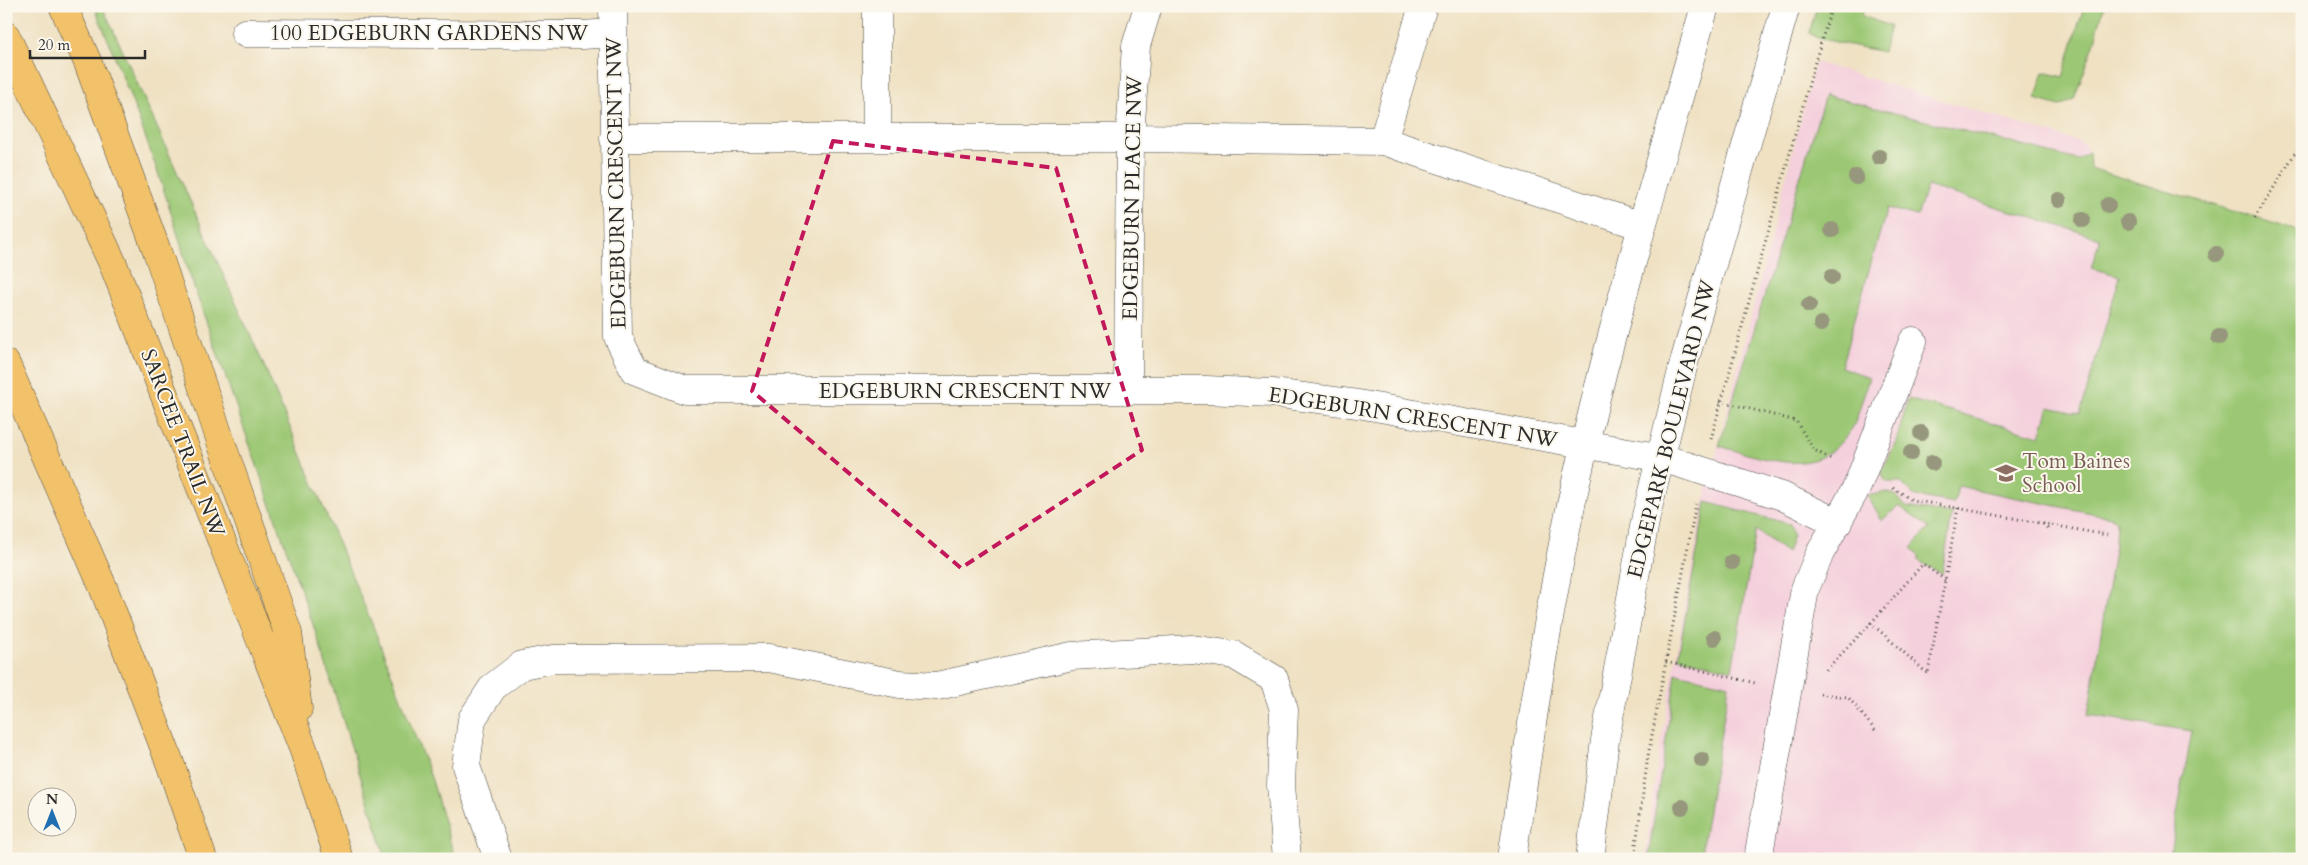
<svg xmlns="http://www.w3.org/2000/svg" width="2308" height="865" font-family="Cardo,serif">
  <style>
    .built { fill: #f4cfdc }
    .green { fill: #9cc875; stroke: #647a50 }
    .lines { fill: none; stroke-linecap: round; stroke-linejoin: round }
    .minor-casing { stroke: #484642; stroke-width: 29 }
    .major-casing { stroke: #484642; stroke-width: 29 }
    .path { stroke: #484642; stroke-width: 3; stroke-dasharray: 1 4; stroke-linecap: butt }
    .minor { stroke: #fff; stroke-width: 28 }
    .major { stroke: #f2c26a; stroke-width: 28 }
    .tree { fill: #96977b }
    .marked { fill: none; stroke: #c2185b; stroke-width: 4; stroke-dasharray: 10 6; stroke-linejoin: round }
    .labels { text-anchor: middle; stroke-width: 4; stroke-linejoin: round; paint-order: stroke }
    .street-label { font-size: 21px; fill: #2b2b2b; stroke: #fbf7ec }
    .education-label { font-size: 21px; fill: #785e54; stroke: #fbf7ec; text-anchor: start }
  </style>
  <rect width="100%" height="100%" fill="#fbf7ec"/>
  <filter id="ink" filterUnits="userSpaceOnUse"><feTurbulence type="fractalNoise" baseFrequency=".02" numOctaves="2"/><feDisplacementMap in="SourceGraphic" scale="10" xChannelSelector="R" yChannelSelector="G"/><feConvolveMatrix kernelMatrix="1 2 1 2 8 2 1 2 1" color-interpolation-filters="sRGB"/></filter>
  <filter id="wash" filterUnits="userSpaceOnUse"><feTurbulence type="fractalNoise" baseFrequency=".0096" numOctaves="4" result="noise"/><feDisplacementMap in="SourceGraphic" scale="20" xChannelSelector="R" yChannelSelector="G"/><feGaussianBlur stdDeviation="1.12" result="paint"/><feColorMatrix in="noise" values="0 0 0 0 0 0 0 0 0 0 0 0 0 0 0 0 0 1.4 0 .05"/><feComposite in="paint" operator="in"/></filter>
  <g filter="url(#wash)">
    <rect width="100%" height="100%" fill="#efe1c2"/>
    <!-- built -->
    <path class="built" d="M 1815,62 L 2083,143 L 2089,152 L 2090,168 L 2302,859 L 1645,859 L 1658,757 L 1704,502 Z"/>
    <!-- green -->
    <path class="green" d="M 94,6 L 102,6 L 112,27 L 266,370 L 375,631 L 432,780 L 455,859 L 386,859 L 317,636 L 188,270 C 163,179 130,93 94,6 Z
      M 1817,6 L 1864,6 L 1862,16 L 1890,26 L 1883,52 L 1817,38 L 1809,33 Z
      M 2084,6 L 2104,6 L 2094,45 L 2074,99 L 2060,106 L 2035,99 L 2044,72 L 2063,77 Z
      M 1825,95 L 2077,160 L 2089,152 L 2090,168 L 2302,232 L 2302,859 L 2169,859 L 2192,731 L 2088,715 L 2115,544 L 2116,521 L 2111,517 L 1958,486 L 1954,503 L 1915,496 L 1900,482 L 1886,482 L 1881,473 L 1896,442 L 1908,399 L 2040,436 L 2049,407 L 2080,414 L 2120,276 L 2091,268 L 2100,238 L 1927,186 L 1917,216 L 1887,208 L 1841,367 L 1869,377 C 1864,393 1860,410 1854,425 C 1851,431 1846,436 1842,441 C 1810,479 1760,457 1719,446 Z
      M 1885,492 L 1896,495 L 1906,507 L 1952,514 L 1942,574 L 1919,561 L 1919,556 L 1911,548 L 1929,528 L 1899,506 L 1882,520 L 1867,496 Z
      M 1706,502 L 1790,524 L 1793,535 L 1787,553 L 1756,530 L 1732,670 L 1678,657 Z
      M 1676,673 L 1729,685 L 1700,859 L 1648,859 Z"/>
  </g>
  <g filter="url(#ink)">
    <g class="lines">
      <!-- minor casing -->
      <g class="minor-casing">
        <path id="minor" d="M 613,6 L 618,337 L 634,370 L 685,390 L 1206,390 L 1272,393 L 1358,404 L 1662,458 L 1782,496 L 1838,523
          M 245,33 L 582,35 L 613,33
          M 614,138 L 1130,138 L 1383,141 L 1642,226
          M 877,138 L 877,6
          M 1383,141 L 1423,6
          M 1128,391 L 1130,138 L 1136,46 L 1148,6
          M 498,859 L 466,766 L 472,719 L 493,687 L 522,665 L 553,659 L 769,658 L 900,684 L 937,686 L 1072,656 L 1192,649 L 1234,655 L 1274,679 L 1284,710 L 1281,785 L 1287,859
          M 1512,859 C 1532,720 1552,580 1585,443 C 1620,296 1664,151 1705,6
          M 1590,859 L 1605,740 L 1646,516 L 1685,359 L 1786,6
          M 1758,859 L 1805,589 L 1820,553 L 1857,487 L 1913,341"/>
      </g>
      <!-- major casing -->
      <g class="major-casing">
        <path id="major" d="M 63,6 L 88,63 L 157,251 L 223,448 L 288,633 L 298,709
          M 6,36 L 113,264 L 304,751 L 339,859
          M 6,364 L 103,587 L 170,763 L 203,859"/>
      </g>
      <!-- path -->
      <path class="path" d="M 2255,218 L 2302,142
        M 1720,401 L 1796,421 L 1814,450 L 1831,459
        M 1711,439 L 1815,62 L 1832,6
        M 1893,488 L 1912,500 L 2107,535
        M 2043,524 L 2047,528 L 2046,532
        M 1945,580 L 1923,564 L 1871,623 L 1928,674 L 1958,508
        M 1666,662 L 1755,683
        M 1826,670 L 1871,623
        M 1820,694 L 1848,697 L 1875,730
        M 1634,859 L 1648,756 L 1696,504"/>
      <!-- minor -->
      <use href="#minor" class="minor"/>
      <!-- major -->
      <use href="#major" class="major"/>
    </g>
    <!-- trees -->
    <g class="tree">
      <circle cx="1879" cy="157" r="8"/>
      <circle cx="1856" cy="177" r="8"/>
      <circle cx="2059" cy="200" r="8"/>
      <circle cx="2108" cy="205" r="8"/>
      <circle cx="2083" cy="220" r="8"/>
      <circle cx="2128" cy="222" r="8"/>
      <circle cx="1832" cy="230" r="8"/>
      <circle cx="2216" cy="254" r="8"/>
      <circle cx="1832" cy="277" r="8"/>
      <circle cx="1809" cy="305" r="8"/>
      <circle cx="1821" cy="324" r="8"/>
      <circle cx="2219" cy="337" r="8"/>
      <circle cx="1921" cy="433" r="8"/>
      <circle cx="1911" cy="453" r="8"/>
      <circle cx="1932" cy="463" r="8"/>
      <circle cx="1732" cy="562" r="8"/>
      <circle cx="1714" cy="638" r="8"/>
      <circle cx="1702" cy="760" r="8"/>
      <circle cx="1682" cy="807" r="8"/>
    </g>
  </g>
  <!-- marked area -->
  <path class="marked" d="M 833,141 L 1056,168 L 1142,450 L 961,568 L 752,391 Z"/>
  <!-- icons -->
  <defs>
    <g id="school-bare" transform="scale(1.725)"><path d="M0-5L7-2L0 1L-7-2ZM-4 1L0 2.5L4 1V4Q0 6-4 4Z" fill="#8d6e63" stroke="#fbf7ec" stroke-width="2.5" paint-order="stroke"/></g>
  </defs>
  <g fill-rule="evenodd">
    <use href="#school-bare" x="2006" y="473"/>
  </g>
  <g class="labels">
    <!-- street labels -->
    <g class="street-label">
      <text x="429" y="40">100 EDGEBURN GARDENS NW</text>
      <text transform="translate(616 183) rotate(-91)" y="7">EDGEBURN CRESCENT NW</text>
      <text transform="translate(1132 198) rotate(-89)" y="7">EDGEBURN PLACE NW</text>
      <text x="965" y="398">EDGEBURN CRESCENT NW</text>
      <text transform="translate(1413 417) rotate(9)" y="7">EDGEBURN CRESCENT NW</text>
      <text transform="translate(1671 429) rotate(-76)" y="7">EDGEPARK BOULEVARD NW</text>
      <text transform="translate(183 443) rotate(69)" y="7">SARCEE TRAIL NW</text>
    </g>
    <!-- education labels -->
    <g class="education-label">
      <text x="2022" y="468">Tom Baines<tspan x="2022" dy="24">School</tspan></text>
    </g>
  </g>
  <!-- margin -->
  <rect width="2308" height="865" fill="none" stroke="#fbf7ec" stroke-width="25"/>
  <!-- north arrow -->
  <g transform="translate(52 812)"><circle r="24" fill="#fbf7ec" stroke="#a8a59f"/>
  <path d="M0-4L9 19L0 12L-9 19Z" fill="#1f6fb2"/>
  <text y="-8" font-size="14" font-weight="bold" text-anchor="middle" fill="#2b2b2b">N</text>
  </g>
  <!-- scale -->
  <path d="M30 50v8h115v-8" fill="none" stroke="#2b2b2b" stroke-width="2.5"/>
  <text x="38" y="50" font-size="15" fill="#2b2b2b" stroke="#fbf7ec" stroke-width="4" paint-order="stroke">20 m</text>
</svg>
